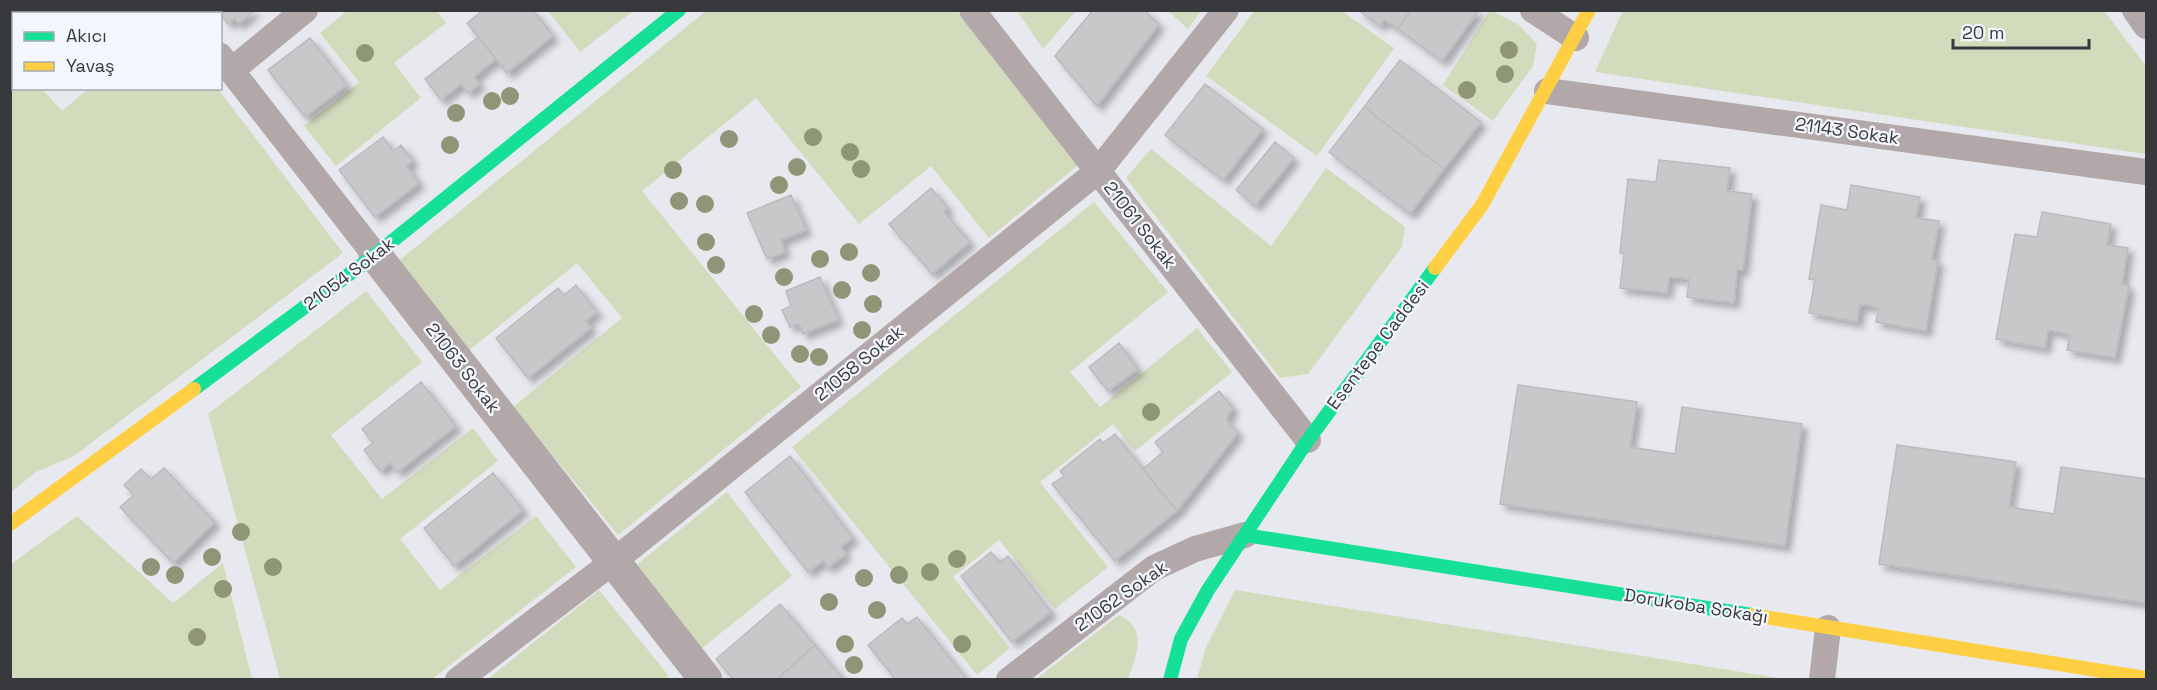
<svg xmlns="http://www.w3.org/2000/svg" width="2157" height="690" font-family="'Space Grotesk',sans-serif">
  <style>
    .green { fill: #d3dbbd }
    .building { fill: #c9c7ca; stroke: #bbbabc; stroke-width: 1.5; filter: url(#shadow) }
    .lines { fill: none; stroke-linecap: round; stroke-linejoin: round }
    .lane { stroke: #b2a8aa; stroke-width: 26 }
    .street { stroke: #b2a8aa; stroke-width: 33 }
    .fast { stroke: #16e098; stroke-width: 14 }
    .slow { stroke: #ffcf43; stroke-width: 14 }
    .tree { fill: #8f9577 }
    .labels { text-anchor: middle; stroke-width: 4.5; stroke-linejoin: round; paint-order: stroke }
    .street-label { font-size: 18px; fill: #38393c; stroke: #f3f6fd }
  </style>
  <defs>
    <filter id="shadow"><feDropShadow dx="5.5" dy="5.5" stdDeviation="3" flood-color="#0004"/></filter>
  </defs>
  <rect width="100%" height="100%" fill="#e8e9ee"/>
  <!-- green -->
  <path class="green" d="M 348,10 L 437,11 L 446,23 L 394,63 L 421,98 L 336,166 L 304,126 L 359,82 L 320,33 Z
    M 1490,10 L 1519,25 L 1537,44 L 1533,66 L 1493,121 L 1443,85 Z
    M 1623,10 L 2104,11 L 2146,66 L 2146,154 L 1595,72 Z
    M 548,11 L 633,11 L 580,52 Z
    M 706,11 L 956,11 L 1081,163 L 989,238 L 931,166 L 859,224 L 756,98 L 642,191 L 801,387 L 618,535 L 513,407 L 622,318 L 577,263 L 467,352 L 396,263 Z
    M 1017,11 L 1076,11 L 1043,49 Z
    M 1168,11 L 1201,11 L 1188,29 Z
    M 1254,11 L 1342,11 L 1394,48 L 1317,156 L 1206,76 Z
    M 10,52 L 13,56 L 14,88 L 42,89 L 62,111 L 88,89 L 218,89 L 343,253 L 74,456 L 36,472 L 11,492 Z
    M 1151,149 L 1271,246 L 1326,168 L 1405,227 L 1402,247 L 1308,374 L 1280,378 L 1126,178 Z
    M 1094,202 L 1168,292 L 1070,372 L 1100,407 L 1197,328 L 1232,372 L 1135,451 L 1113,424 L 1040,482 L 1108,567 L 1055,609 L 999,540 L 953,577 L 1010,648 L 977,675 L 792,447 Z
    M 366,291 L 422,362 L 331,435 L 382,499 L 473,428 L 498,461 L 400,539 L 440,590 L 536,516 L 576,567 L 432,679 L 280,679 L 208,414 Z
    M 727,492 L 792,576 L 701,649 L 635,566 Z
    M 77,516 L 173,603 L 223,563 L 252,679 L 11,679 L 11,564 Z
    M 599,590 L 669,676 L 665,679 L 488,679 Z
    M 1235,590 L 1784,679 L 1197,679 L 1206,647 Z
    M 1119,615 C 1148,628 1137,655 1128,679 L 1036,679 Z"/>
  <!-- building -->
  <path class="building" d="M 54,10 L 130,10 L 127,14 L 50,14 Z
    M 218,10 L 255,10 L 239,24 L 234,19 L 228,24 Z
    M 483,10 L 533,10 L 553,36 L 507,73 L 467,23 Z
    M 1093,10 L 1144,10 L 1159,24 L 1097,106 L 1055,56 Z
    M 1358,10 L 1411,10 L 1398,29 L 1384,20 L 1380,26 Z
    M 1411,10 L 1479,10 L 1442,61 L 1398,29 Z
    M 478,37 L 496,59 L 474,77 L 480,84 L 468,93 L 461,84 L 441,100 L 425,79 Z
    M 310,38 L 347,85 L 305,117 L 268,70 Z
    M 1400,60 L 1481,122 L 1444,169 L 1364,107 Z
    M 1205,84 L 1263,129 L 1223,180 L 1165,135 Z
    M 1364,107 L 1444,169 L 1410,214 L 1329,152 Z
    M 383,137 L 393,151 L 401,145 L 413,161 L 407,166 L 419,183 L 375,217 L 339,170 Z
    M 1275,142 L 1294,158 L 1255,206 L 1236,190 Z
    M 1659,160 L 1730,168 L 1727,191 L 1752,194 L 1743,270 L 1737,270 L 1734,303 L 1687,297 L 1689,279 L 1669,277 L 1667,293 L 1620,288 L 1624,254 L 1620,253 L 1628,179 L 1656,182 Z
    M 1851,185 L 1920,197 L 1916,218 L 1939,221 L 1932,259 L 1938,261 L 1926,331 L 1876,322 L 1879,308 L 1867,305 L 1860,305 L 1857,322 L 1809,313 L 1815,280 L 1809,279 L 1821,205 L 1847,210 Z
    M 931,188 L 948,208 L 944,212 L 970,242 L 932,274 L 889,224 Z
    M 791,195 L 806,230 L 781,240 L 785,252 L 767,259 L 747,213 Z
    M 2042,212 L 2111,224 L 2107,245 L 2128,248 L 2122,284 L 2129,286 L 2115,358 L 2067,350 L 2070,335 L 2048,330 L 2045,348 L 1996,339 L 2015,234 L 2037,237 Z
    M 820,277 L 838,320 L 803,334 L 799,324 L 790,327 L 782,310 L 791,306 L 786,291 Z
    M 576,285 L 597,312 L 586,321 L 591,328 L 528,378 L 496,338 L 558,288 L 564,295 Z
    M 1119,343 L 1138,369 L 1108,391 L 1089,367 Z
    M 421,382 L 456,426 L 398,472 L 390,463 L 380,471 L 364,450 L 373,443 L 362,429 Z
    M 1518,385 L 1637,402 L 1630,447 L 1675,454 L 1682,407 L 1802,424 L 1785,546 L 1500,504 Z
    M 1219,391 L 1233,408 L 1226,419 L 1238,433 L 1177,511 L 1143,469 L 1163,452 L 1155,442 Z
    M 1115,434 L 1177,511 L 1115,561 L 1052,484 L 1064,476 L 1060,471 L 1100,439 L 1103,443 Z
    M 1897,445 L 2016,462 L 2009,507 L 2054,514 L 2061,467 L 2146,479 L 2146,603 L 1879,564 Z
    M 790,456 L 853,538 L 841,547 L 846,554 L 828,568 L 823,561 L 808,572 L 745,492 Z
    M 164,468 L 215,522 L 173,563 L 120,507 L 134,495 L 124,485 L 141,469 L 151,479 Z
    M 493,473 L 523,510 L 454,566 L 424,528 Z
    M 991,552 L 1000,562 L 1008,556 L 1051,612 L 1012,642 L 961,576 Z
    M 780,604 L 815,645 L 776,680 L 734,680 L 716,659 Z
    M 917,617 L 967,679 L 967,680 L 896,680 L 868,645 L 902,618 L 907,624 Z
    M 815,645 L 844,680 L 776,680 Z"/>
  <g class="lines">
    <!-- lane -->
    <path class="lane" d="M 182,10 L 185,14
      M 972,10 L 1308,440
      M 1533,10 L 1576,38
      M 2135,10 L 2146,26
      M 220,56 L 375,255
      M 232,70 L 305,10
      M 1547,91 L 2146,172
      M 458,680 L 614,561 L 1098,171 L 1226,10
      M 1009,680 L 1154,568 L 1195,549 L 1245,535
      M 1822,680 L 1828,628"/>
    <!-- street -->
    <path class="street" d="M 375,255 L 706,680"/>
    <!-- fast -->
    <path class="fast" d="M 194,389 L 375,255 L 679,10
      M 1245,535 L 1752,615
      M 1170,680 L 1181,639 L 1208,590 L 1308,440 L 1435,268"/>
    <!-- slow -->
    <path class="slow" d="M 1435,268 L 1482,205 L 1589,10
      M 10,524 L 194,389
      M 1752,615 L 2146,678"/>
  </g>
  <!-- trees -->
  <g class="tree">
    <circle cx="1509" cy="50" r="9"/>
    <circle cx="365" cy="53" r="9"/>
    <circle cx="1505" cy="74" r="9"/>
    <circle cx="1467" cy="90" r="9"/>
    <circle cx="510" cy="96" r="9"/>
    <circle cx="492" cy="101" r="9"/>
    <circle cx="456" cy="113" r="9"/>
    <circle cx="813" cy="137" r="9"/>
    <circle cx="729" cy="139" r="9"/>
    <circle cx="450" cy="145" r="9"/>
    <circle cx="850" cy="152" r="9"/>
    <circle cx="797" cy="167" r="9"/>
    <circle cx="861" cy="169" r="9"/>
    <circle cx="673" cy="170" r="9"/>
    <circle cx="779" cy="185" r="9"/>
    <circle cx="679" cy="201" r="9"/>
    <circle cx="705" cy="204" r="9"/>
    <circle cx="706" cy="242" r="9"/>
    <circle cx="849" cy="252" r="9"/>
    <circle cx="820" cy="259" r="9"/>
    <circle cx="716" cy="265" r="9"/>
    <circle cx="871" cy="273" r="9"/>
    <circle cx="784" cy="277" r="9"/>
    <circle cx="842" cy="290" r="9"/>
    <circle cx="873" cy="304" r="9"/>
    <circle cx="754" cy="314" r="9"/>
    <circle cx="862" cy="330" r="9"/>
    <circle cx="771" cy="335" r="9"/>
    <circle cx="800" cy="354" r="9"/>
    <circle cx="819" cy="357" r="9"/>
    <circle cx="1151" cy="412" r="9"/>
    <circle cx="241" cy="532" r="9"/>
    <circle cx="212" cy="557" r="9"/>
    <circle cx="957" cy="559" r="9"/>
    <circle cx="151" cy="567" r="9"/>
    <circle cx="273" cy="567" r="9"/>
    <circle cx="930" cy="572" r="9"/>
    <circle cx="175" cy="575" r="9"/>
    <circle cx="899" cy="575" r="9"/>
    <circle cx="864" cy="578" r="9"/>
    <circle cx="223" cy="589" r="9"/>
    <circle cx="829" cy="602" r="9"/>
    <circle cx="877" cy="610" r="9"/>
    <circle cx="197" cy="637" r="9"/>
    <circle cx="845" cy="644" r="9"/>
    <circle cx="962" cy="644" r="9"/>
    <circle cx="854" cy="665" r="9"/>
  </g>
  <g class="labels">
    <!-- street labels -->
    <g class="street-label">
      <text transform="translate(1847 131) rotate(8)" y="6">21143 Sokak</text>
      <text transform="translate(1140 225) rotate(52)" y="6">21061 Sokak</text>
      <text transform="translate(349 274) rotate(-37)" y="6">21054 Sokak</text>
      <text transform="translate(1378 345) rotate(-53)" y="6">Esentepe Caddesi</text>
      <text transform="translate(859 363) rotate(-39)" y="6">21058 Sokak</text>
      <text transform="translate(463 368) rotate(52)" y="6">21063 Sokak</text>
      <text transform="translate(1121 596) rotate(-35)" y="6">21062 Sokak</text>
      <text transform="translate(1696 606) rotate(9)" y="6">Dorukoba Sokağı</text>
    </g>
  </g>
  <!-- border -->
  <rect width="2157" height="690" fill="none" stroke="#38393c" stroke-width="24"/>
  <!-- legend -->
  <rect x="12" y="12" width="210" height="78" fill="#f3f6fd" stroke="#a8aab0" stroke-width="1.5"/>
  <rect x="24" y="32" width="30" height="9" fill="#16e098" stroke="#a8aab0" stroke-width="1.5"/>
  <text x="66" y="42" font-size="18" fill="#38393c">Akıcı</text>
  <rect x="24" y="62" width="30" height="9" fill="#ffcf43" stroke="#a8aab0" stroke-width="1.5"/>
  <text x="66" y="72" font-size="18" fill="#38393c">Yavaş</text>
  <!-- scale -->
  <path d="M1953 39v9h136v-9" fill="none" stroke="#38393c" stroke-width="3"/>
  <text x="1962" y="39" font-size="18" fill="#38393c" stroke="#f3f6fd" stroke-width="4.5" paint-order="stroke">20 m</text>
</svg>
